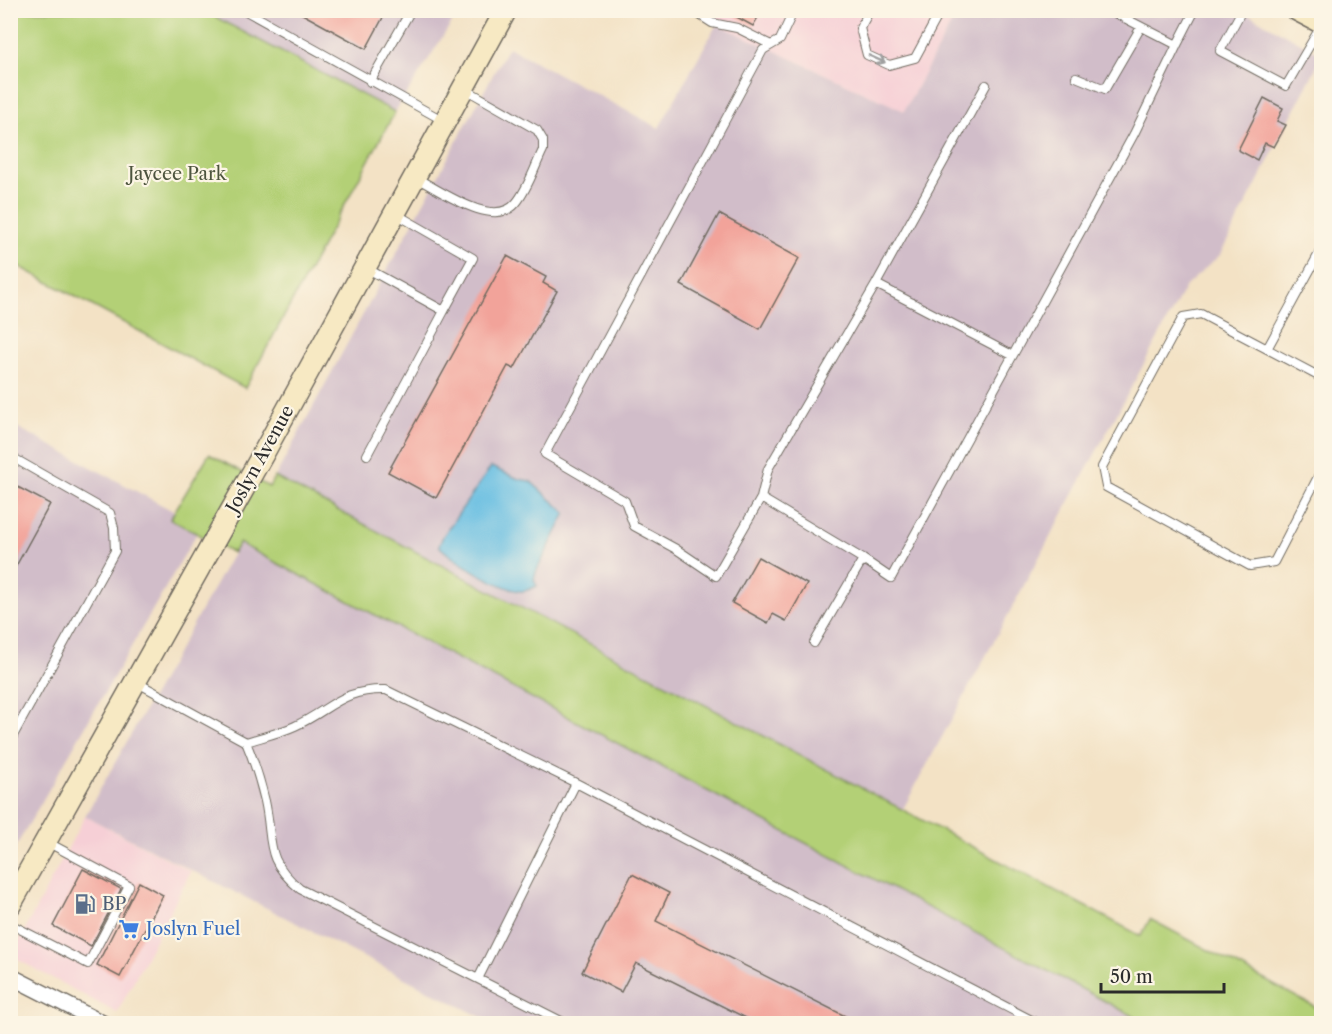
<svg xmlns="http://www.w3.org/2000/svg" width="1332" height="1034" font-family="'Libre Caslon Text',serif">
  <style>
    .built { fill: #f6cfd6 }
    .industrial { fill: #d1bdc9 }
    .green { fill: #b3d076; stroke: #6f7e50; stroke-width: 1.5 }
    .water { fill: #65bde2; stroke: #487486; stroke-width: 1.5 }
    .building { fill: #f2a39a }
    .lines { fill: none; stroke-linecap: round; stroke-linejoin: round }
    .lane-casing { stroke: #716b61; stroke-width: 10 }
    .street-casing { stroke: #716b61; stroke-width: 18 }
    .secondary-casing { stroke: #716b61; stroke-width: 24 }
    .lane { stroke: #fff; stroke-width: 8 }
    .street { stroke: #fff; stroke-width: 15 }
    .secondary { stroke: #f7e9c3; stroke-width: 21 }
    .oneway { stroke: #a0a0a0 }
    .labels { text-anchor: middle; stroke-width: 4.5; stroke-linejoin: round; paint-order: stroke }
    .park-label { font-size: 18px; fill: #4d543e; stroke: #fcf5e5 }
    .street-label { font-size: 18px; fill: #2b2b2b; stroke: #fcf5e5 }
    .service-label { font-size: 18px; fill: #4e5e75; stroke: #fcf5e5; text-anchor: start }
    .shop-label { font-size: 18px; fill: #366cbe; stroke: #fcf5e5; text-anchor: start }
  </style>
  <rect width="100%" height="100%" fill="#fcf5e5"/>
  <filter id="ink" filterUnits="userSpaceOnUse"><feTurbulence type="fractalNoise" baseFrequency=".0167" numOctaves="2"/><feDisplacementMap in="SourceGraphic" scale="12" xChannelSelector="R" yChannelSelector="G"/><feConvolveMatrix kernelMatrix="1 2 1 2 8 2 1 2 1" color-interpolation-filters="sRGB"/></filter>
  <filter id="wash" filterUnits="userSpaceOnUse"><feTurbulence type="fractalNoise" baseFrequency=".008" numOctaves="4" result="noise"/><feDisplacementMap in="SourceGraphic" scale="24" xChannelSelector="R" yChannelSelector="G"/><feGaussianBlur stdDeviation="1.35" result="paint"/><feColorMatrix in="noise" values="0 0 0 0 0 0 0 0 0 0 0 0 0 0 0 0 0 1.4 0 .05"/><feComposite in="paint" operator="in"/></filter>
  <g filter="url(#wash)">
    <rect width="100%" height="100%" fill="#f3e2c5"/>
    <!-- built -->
    <path class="built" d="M 713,10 L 958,11 L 904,111 L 717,24 L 709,17 Z
      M 85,816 L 191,871 L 117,1013 L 11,956 Z"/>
    <!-- industrial -->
    <path class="industrial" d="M 204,11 L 459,11 L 395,112 Z
      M 958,11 L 1242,11 L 1321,54 L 1321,58 L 1220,255 L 1186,286 L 903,809 L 275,477 L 508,47 L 659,128 L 717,24 L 904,111 Z
      M 11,424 L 175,512 L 171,519 L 197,533 L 11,855 Z
      M 239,543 L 1146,1023 L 493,1023 L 85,816 Z"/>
    <!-- green -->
    <path class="green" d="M 10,11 L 204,11 L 395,112 L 245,388 L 11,262 Z
      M 209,454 L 269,487 L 275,477 L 1141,936 L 1150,919 L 1321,1010 L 1321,1023 L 1146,1023 L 239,543 L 233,553 L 170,519 Z"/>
    <!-- water -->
    <path class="water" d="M 491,467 L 519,479 L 530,481 L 566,513 L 536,572 L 534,580 L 537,586 C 531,589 525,592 519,591 C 498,587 454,561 439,546 L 443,536 Z"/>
    <g id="blocks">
      <!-- building -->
      <path class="building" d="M 295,10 L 387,10 L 366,49 Z
        M 724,10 L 762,10 L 753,26 Z
        M 1264,98 L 1283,108 L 1277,121 L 1286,125 L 1274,147 L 1265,143 L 1257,160 L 1238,150 Z
        M 719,214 L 799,258 L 760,329 L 681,285 Z
        M 507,256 L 546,277 L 543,283 L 557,291 L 514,369 L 508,366 L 436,498 L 388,472 Z
        M 10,483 L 50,504 L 10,577 Z
        M 758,557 L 807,584 L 786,621 L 773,614 L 768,623 L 732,603 Z
        M 83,869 L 121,889 L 91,946 L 53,926 Z
        M 632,874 L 669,893 L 656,921 L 859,1023 L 756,1023 L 636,963 L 621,992 L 582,972 Z
        M 139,882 L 163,895 L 120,977 L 97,965 Z"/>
    </g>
  </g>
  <g filter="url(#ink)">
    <use href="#blocks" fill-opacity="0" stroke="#716b61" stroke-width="1.5"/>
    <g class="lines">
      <!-- lane casing -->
      <g class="lane-casing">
        <path id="lane" d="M 244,10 L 444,121
          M 692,10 L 712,23 L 737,28 L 771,45
          M 794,10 L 780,40 L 763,50 L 545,454 L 625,501 L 634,526 L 676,549 L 716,576 L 761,498 L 863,559 L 814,643
          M 870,10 L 860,28 L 867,55 L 889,65 L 915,58 L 941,10
          M 1109,10 L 1177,45 L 1195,10
          M 1242,10 L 1220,51 L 1286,86 L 1321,26
          M 1076,77 L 1105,89 L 1141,27
          M 370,82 L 411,10
          M 416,178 C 440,190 494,230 516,203 C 528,189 535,166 543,150 L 543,140 L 537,130 L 465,89
          M 366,268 L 444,311 L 473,258 L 396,214
          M 876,284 L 986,85
          M 1267,349 L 1322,248
          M 1322,378 L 1201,314 L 1183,317 L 1102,467 L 1106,487 L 1250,566 L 1274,562 L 1322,469
          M 367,455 L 444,311
          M 10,456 L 110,513 L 114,528 L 115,551 L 10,741
          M 761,498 L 768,469 L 876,284 L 1012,355
          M 863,559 L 891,578 L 1134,134 L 1177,45
          M 136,682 L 246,742 C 262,737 280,733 295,726 C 332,709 341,689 386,690 L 576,783 L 478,979 L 300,889 C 263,858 274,842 265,801 C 260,780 254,761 246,742
          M 576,783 L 1039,1024
          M 10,924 L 88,964 L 129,886 L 47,842
          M 478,979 L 567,1024"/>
      </g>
      <!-- street casing -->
      <g class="street-casing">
        <path id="street" d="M 10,976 L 104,1024"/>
      </g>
      <!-- secondary casing -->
      <g class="secondary-casing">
        <path id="secondary" d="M 1297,10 L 1322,23
          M 10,905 L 263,454 L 506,10"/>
      </g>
      <!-- lane -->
      <use href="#lane" class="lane"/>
      <!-- street -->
      <use href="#street" class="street"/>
      <!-- secondary -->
      <use href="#secondary" class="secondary"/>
    </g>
    <!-- one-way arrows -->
    <defs><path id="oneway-shaft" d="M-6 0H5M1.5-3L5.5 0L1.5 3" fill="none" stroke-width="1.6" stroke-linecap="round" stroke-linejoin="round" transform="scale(1.5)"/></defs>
    <use class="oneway" href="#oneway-shaft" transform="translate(877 59) rotate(24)"/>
  </g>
  <!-- icons -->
  <defs>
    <g id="fuel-bare" transform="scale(1.62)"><path d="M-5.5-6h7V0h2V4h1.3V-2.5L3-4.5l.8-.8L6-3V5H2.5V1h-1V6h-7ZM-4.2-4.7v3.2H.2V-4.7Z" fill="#5c6f8a" stroke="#fcf5e5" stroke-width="2.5" paint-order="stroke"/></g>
    <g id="supermarket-bare" transform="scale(1.62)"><path d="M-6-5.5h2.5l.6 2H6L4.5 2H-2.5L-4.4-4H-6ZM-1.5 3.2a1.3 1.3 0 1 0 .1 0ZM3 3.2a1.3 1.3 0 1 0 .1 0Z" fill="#3f7fe0" stroke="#fcf5e5" stroke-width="2.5" paint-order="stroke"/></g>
  </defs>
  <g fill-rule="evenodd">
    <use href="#fuel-bare" x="85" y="904"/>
    <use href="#supermarket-bare" x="129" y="929"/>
  </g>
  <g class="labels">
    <!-- park labels -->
    <g class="park-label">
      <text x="177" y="180">Jaycee Park</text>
    </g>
    <!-- street labels -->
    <g class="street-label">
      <text transform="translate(260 459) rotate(-61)" y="6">Joslyn Avenue</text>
    </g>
    <!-- service labels -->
    <g class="service-label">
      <text x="102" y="910">BP</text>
    </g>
    <!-- shop labels -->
    <g class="shop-label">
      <text x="146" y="935">Joslyn Fuel</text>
    </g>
  </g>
  <!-- margin -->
  <rect width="1332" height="1034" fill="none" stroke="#fcf5e5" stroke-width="36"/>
  <!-- scale -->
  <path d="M1101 983v9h123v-9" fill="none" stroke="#2b2b2b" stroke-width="3"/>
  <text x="1110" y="983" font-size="18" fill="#2b2b2b" stroke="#fcf5e5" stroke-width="4.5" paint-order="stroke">50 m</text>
</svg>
